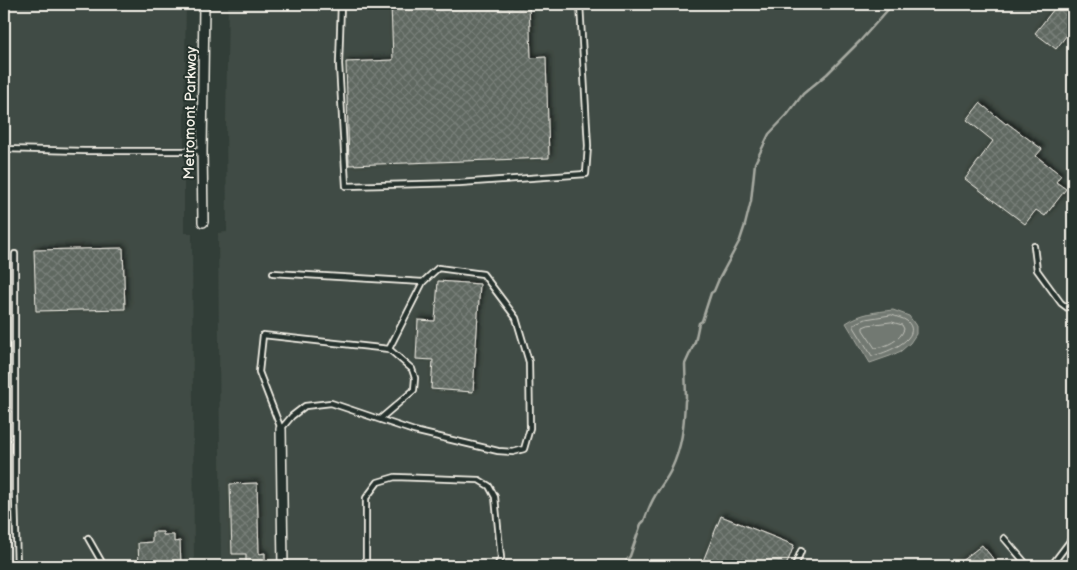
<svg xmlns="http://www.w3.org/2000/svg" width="1077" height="570" font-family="'Balsamiq Sans',sans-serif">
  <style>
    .built { fill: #404b44 }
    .water { fill: #727972; stroke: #a6a9a1 }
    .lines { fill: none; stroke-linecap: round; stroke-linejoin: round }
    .shore { stroke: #c0c1b9; stroke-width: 1 }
    .stream { stroke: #a6a9a1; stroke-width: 2.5 }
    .building { fill: url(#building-cross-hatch); stroke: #f4f1e8; filter: url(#shadow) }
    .lane-casing { stroke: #f4f1e8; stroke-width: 8 }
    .street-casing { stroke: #f4f1e8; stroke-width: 12 }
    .lane { stroke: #26332d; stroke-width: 4.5 }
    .street { stroke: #26332d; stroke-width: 9 }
    .labels { text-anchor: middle; stroke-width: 4; stroke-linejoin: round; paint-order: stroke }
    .street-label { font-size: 15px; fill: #f4f1e8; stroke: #26332d }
  </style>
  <defs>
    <pattern id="building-cross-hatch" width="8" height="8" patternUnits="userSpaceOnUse" patternTransform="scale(1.25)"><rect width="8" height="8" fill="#5f6861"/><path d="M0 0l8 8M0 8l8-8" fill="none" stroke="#777e78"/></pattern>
    <filter id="shadow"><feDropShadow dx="2.5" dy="-2.5" stdDeviation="2.5" flood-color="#0009"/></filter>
  </defs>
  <rect width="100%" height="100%" fill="#323e38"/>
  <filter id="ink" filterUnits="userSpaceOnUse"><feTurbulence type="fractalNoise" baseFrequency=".02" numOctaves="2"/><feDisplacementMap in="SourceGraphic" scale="10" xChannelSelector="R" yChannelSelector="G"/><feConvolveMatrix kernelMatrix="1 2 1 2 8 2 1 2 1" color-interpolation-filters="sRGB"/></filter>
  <g filter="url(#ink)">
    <!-- built -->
    <path class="built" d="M 4,4 L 186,4 L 184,120 L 184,233 L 192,233 L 194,566 L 4,566 Z
      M 228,4 L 1073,4 L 1073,566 L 221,566 L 218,233 L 227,232 L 226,120 Z"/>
    <!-- water -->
    <path class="water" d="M 893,310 L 909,316 L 916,326 L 916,334 L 910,343 L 901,351 L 890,356 L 870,363 L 846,323 C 861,313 876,312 893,310 Z"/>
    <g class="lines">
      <!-- shore -->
      <path class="shore" d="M 892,315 C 896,317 903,318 907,321 C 925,338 884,354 872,356 L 854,327 L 854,324 L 866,319 Z
        M 892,322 L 902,325 L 904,329 C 901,340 886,347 875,348 L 863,330 L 863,327 L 868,325 Z"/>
      <!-- stream -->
      <path class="stream" d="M 623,566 L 630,556 L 641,524 L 644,521 C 647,513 650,504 655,496 C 660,487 667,479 671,470 C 682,447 684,426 685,401 L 686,398 L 685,364 L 695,342 L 699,323 L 702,321 L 711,293 L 714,291 L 719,279 L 740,240 L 745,225 L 751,201 L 755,163 L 769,134 L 787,115 L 803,94 L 827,74 L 860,41 L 893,4"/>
    </g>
    <!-- building -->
    <path class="building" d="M 391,4 L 529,4 L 531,58 L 546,57 L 549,158 L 349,165 L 346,62 L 393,60 Z
      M 1058,4 L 1073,4 L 1073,27 L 1056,49 L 1035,33 Z
      M 980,103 L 1006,124 L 1007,123 L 1042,149 L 1036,156 L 1061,175 L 1056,182 L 1066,189 L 1045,216 L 1036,210 L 1025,224 L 965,179 L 993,141 L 967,120 Z
      M 123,248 L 125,309 L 36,311 L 34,250 Z
      M 438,281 L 480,284 L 473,392 L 431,389 L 433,360 L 416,359 L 418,320 L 435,321 Z
      M 257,483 L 259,554 L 265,553 L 265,566 L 246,566 L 246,554 L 232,554 L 230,484 Z
      M 721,516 L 794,545 L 786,566 L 701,566 Z
      M 152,532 L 163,532 L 163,535 L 174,535 L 174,542 L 180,541 L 181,566 L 139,566 L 138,543 L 152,542 Z
      M 982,545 L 999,566 L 955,566 Z"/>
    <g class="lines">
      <!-- lane casing -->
      <g class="lane-casing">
        <path id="lane" d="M 341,4 L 339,64 L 346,186 L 459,183 L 586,174 L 588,146 L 580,4
          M 4,149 L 84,151 L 202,151
          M 1034,246 L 1037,270 L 1061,303 L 1073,312
          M 15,254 L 15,497 L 17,566
          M 273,273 L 423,282 L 389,349
          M 380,419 L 414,390 L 415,378 L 412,369 L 389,349 L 263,335 L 259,372 L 281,429 L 292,416 L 305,406 L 331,403 L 414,431 L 498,451 L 513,452 L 524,449 L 530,428 L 529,362 L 516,318 L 483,274 L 438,268 L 423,282
          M 88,538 L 104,566
          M 1004,538 L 1028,566
          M 366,566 L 366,498 L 378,482 L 395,477 L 479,480 L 489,486 L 495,497 L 501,558 L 497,566
          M 795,566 L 801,551
          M 1051,566 L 1073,537"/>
      </g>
      <!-- street casing -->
      <g class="street-casing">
        <path id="street" d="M 203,222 L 202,151 L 204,4
          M 281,429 L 283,566"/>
      </g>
      <!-- lane -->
      <use href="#lane" class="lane"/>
      <!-- street -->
      <use href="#street" class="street"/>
    </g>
  </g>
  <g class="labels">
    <!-- street labels -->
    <g class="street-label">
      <text transform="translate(190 113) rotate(-89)" y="5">Metromont Parkway</text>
    </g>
  </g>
  <!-- margin -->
  <rect width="1077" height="570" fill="none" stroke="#26332d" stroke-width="20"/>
  <rect x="10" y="10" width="1057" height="550" fill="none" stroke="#f4f1e8" stroke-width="2" filter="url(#ink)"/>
</svg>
